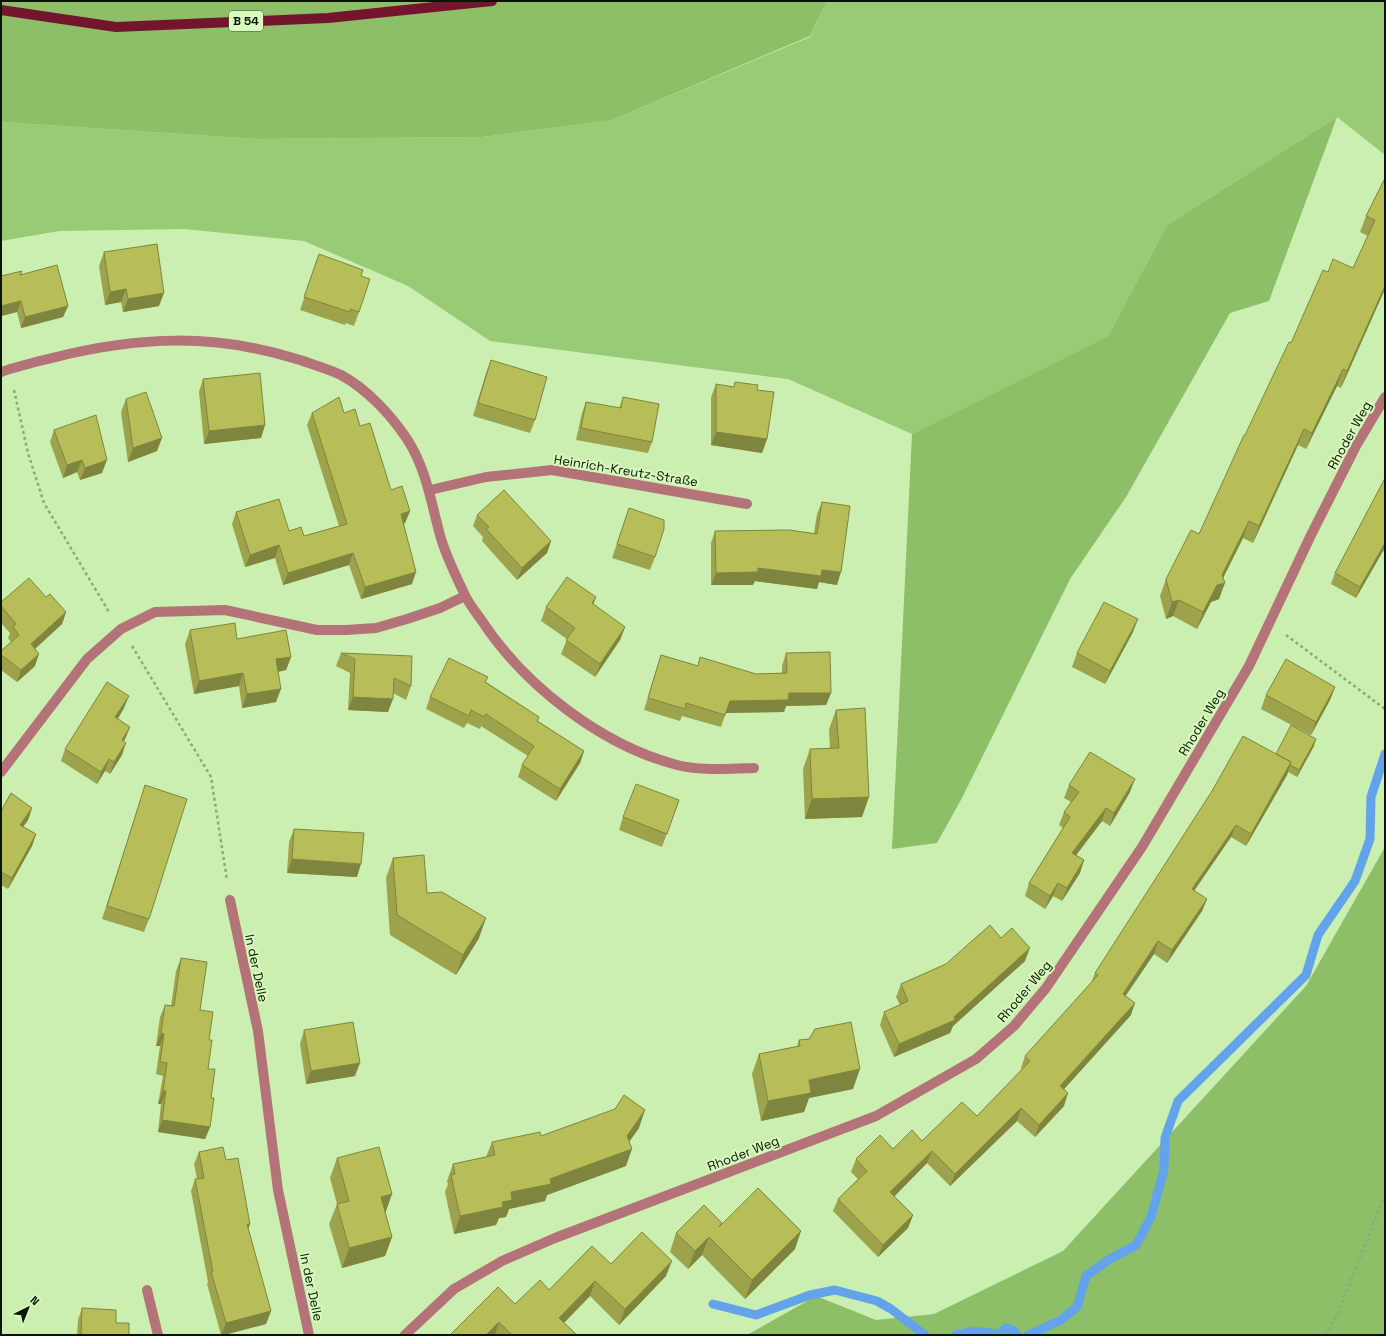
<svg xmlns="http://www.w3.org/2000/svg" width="1386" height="1336" font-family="'Space Grotesk',sans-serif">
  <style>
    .green { fill: #99ca75 }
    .forest { fill: #8dbf69 }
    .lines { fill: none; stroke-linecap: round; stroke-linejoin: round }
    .stream { stroke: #63a3ec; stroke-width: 9 }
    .path { stroke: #8ca979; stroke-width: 2.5; stroke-dasharray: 3 3; stroke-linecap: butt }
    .minor { stroke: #b47279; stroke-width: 10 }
    .primary { stroke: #73152c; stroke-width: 10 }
    .wall { fill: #9da34c }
    .shaded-wall { fill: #7f853e }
    .building { fill: #b6be58; stroke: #7f853e }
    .labels { text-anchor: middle; stroke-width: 4; stroke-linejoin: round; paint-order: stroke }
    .shield { fill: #d7fcbe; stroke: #475a3a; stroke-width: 1 }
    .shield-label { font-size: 12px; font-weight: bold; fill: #091501 }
    .street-label { font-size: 13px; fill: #091501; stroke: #d7fcbe }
  </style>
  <rect width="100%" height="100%" fill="#caefb1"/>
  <!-- green -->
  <path class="green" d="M 827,1 L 1385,1 L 1385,155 L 1337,117 L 1167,225 L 1108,336 L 912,434 L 788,379 L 490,341 L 408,286 L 304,241 L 184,229 L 59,231 L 1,241 L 1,122 L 256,139 L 482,137 L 612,120 L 810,37 Z"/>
  <!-- forest -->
  <path class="forest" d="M 1,1 L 827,1 L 810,36 L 612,120 L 482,137 L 256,139 L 1,122 Z
    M 1337,117 L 1269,301 L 1230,313 L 1126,497 L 1070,579 L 962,798 L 937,843 L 892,849 L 912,434 L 1108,336 L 1167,225 Z
    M 1385,847 L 1385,1335 L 747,1335 L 816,1296 L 876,1320 L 934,1314 L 1063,1251 L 1306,986 Z"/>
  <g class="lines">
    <!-- stream -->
    <path class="stream" d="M 713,1304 L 756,1315 L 810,1295 L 835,1290 L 877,1301 L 891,1309 L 925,1335
      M 956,1335 L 974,1331 L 998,1334 L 1006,1328 L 1013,1330 L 1017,1335
      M 1028,1335 L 1061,1320 L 1077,1307 L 1086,1276 L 1110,1259 L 1136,1245 L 1151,1217 L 1164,1170 L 1165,1138 L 1178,1101 L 1306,975 L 1318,935 L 1355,881 L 1370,839 L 1371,797 L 1385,754"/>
    <!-- path -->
    <path class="path" d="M 14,390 L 28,453 L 44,503 L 109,612
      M 1286,635 L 1385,709
      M 132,646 L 211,777 L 227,880
      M 1326,1335 L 1338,1313 L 1385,1195"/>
    <!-- minor -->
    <path class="minor" d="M 1,372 C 18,366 35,362 52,358 C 138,336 215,333 300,360 C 314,365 329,369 341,375 C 367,389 391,415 407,439 C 426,468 431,502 440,535 C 445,554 455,574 464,593 C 468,603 476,612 482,621 C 525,686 601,745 677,765 C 701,771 729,769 754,768
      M 430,490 L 486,477 L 552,470 L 747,504
      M 1,772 L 87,659 L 121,629 L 155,612 L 225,610 L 317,630 L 346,630 L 376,628 L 407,619 L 440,608 L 465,596
      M 230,900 L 258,1031 L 278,1190 L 309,1335
      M 147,1290 L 158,1335
      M 405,1335 L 454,1289 L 502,1261 L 555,1238 L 876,1116 L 976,1059 L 1014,1026 L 1046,988 L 1142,847 L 1207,737 L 1249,666 L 1311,535 L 1356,446 L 1385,397"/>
    <!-- primary -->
    <path class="primary" d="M 1,10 L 116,27 L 328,18 L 492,1"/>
  </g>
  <!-- wall -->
  <path class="wall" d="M 1385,178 L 1385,289 L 1341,388 L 1337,386 L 1306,449 L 1298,445 L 1253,543 L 1243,538 L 1223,578 L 1219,599 L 1211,602 L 1197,629 L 1173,616 L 1166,619 L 1160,596 L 1166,579 L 1199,534 L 1245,435 L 1291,343 L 1328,272 L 1353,268 L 1368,236 L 1360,232 L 1366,216 Z
    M 104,252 L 159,306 L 123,312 L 121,302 L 105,305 L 99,266 Z
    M 319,254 L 361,276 L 359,312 L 354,326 L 346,323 L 345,325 L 300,310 Z
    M 22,271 L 21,275 L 68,306 L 63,317 L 21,328 L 17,312 L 1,316 Z
    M 491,360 L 535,420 L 530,433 L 473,416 L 486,373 Z
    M 203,379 L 265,425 L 261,438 L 204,444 L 199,392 Z
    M 735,382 L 757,390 L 767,439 L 762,453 L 711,445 L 711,397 L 716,384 L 734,387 Z
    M 623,397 L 652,442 L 648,453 L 576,440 L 582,413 L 586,402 L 619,408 Z
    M 126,399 L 157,451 L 128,462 L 121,412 Z
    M 312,413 L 344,413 L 360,426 L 391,490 L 410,511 L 405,523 L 403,524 L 412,584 L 361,599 L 349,565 L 283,585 L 275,558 L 245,567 L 232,524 L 236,512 L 289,531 L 304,536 L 339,526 L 307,425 Z
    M 54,430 L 102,473 L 80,480 L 77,472 L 63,478 L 50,442 Z
    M 1385,478 L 1385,552 L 1383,551 L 1356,598 L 1331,584 L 1335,573 Z
    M 822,502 L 837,585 L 819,582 L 817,589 L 755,581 L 753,585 L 711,585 L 711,543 L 715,531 L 814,533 L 817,514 Z
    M 629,508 L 655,557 L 650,570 L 612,558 Z
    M 477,515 L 551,541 L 547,553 L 517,580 L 482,541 L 483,537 L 473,526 Z
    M 46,597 L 66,612 L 62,624 L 35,649 L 35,666 L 17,682 L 1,670 L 1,651 L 11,642 L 8,638 L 10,633 L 1,623 L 1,602 Z
    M 594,605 L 625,627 L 620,640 L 595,677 L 561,654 L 567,639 L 541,621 L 546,607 Z
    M 190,630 L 237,639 L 291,657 L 286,670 L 278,672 L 276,702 L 242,708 L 239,686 L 194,694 L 185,644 Z
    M 1133,632 L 1105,684 L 1072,667 L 1077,653 Z
    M 341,653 L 411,686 L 406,700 L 393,693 L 388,712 L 348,710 L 350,673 L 336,666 Z
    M 786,653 L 831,693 L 826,705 L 786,706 L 784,712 L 726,713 L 721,727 L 682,716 L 680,721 L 644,710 L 657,667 L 661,655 L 697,666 L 756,674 L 782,673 L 782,666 Z
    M 486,682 L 539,717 L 538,721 L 584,751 L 580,763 L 556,801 L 518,777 L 522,765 L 528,756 L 481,726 L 480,729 L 467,723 L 464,728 L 426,709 L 430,697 Z
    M 1335,687 L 1330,700 L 1311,735 L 1261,709 L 1266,695 Z
    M 124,708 L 118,719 L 130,727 L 125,739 L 124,741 L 122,755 L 110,774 L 105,771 L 97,784 L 61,761 L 65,749 Z
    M 836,710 L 862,817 L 805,819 L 803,769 L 810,749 L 830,749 L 829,729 Z
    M 1314,746 L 1297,777 L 1288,772 L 1287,775 L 1246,846 L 1231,837 L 1194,891 L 1207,899 L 1202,911 L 1167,963 L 1154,954 L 1125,996 L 1131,1015 L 1064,1089 L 1064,1106 L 1035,1137 L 1017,1121 L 950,1186 L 927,1163 L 894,1196 L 913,1215 L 908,1228 L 878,1257 L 833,1211 L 838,1199 L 858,1179 L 851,1172 L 856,1159 L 922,1141 L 977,1116 L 1022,1070 L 1021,1068 L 1025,1056 L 1091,983 L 1095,973 L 1276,754 Z
    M 145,785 L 149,919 L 144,932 L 102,919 L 141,799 Z
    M 1069,785 L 1130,792 L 1110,826 L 1102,821 L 1076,855 L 1084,860 L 1080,873 L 1062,901 L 1053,896 L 1045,909 L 1025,896 L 1029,883 L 1063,828 L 1059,825 L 1064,812 L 1071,802 L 1064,798 Z
    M 679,800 L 662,847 L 619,830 L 623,817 Z
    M 32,808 L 28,820 L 23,827 L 36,834 L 32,846 L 8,889 L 1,885 L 1,811 Z
    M 294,829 L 357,877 L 287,873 L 289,842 Z
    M 393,858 L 427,893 L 479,938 L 456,975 L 390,935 L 386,878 Z
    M 1001,938 L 1025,961 L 953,1026 L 950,1033 L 894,1057 L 880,1025 L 884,1012 L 900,1005 L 896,997 L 901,984 L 946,964 Z
    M 181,958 L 200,1010 L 209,1040 L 208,1069 L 211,1098 L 210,1127 L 205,1139 L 158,1132 L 161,1104 L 158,1104 L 163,1076 L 156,1074 L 160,1046 L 156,1046 L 160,1017 L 165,1005 L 171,1006 L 176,971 Z
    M 304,1030 L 355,1076 L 306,1084 L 300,1044 Z
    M 799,1040 L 853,1089 L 809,1098 L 804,1112 L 761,1121 L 752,1074 L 759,1054 L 797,1046 Z
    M 639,1128 L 629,1142 L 626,1166 L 547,1195 L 545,1201 L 509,1209 L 506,1217 L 499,1218 L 496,1225 L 454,1234 L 445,1192 L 448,1184 L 447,1181 L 453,1164 L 486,1157 L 492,1142 L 541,1136 Z
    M 199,1152 L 226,1160 L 248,1229 L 271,1311 L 266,1324 L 224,1335 L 221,1335 L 207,1284 L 208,1282 L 191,1191 L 195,1179 L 197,1179 L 194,1164 Z
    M 337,1158 L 392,1194 L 385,1212 L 392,1237 L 385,1256 L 342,1268 L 329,1224 L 337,1204 L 330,1178 Z
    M 722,1223 L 795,1249 L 745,1299 L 702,1255 L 688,1269 L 670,1252 L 676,1233 Z
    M 611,1264 L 666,1276 L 619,1325 L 590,1296 L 564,1323 L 577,1335 L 450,1335 L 515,1304 Z
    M 82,1308 L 116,1323 L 129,1335 L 77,1335 L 78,1320 Z"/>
  <!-- shaded-wall -->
  <path class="shaded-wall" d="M 1385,286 L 1385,289 L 1341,388 L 1347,371 Z
    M 126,289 L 121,302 L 105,305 L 110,292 Z
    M 164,293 L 159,306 L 123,312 L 128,299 Z
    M 21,301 L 17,312 L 1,316 L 1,306 Z
    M 68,306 L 63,317 L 21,328 L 25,317 Z
    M 1343,369 L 1337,386 L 1306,449 L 1312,433 Z
    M 265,425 L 261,438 L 204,444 L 209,431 Z
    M 1304,429 L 1298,445 L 1253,543 L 1259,526 Z
    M 716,432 L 767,439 L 762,453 L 711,445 Z
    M 162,438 L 157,451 L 128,462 L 133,448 Z
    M 82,460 L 77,472 L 63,478 L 67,465 Z
    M 107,460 L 102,473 L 80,480 L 85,468 Z
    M 410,511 L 405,523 L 396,526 L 401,514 Z
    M 1249,521 L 1243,538 L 1220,584 L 1225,583 L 1219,599 L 1211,602 L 1197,629 L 1203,612 Z
    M 551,541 L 547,553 L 517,580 L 522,568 Z
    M 1385,543 L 1383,551 L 1356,598 L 1360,587 Z
    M 279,545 L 275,558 L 245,567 L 250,555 Z
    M 353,553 L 349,565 L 283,585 L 288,573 Z
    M 758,568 L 822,570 L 841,572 L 837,585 L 819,582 L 817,589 L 755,581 L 753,585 L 711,585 L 716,573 Z
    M 416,572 L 412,584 L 361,599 L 365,587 Z
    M 596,597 L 591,611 L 592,603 Z
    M 1179,600 L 1173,616 L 1166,619 L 1172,602 Z
    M 66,612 L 62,624 L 27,656 L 31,644 Z
    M 1138,619 L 1133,632 L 1105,684 L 1110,671 Z
    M 625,627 L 620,640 L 595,677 L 600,664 Z
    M 39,654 L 35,666 L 17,682 L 21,670 Z
    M 291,657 L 286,670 L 271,673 L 276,659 Z
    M 243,673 L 239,686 L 194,694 L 199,681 Z
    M 1335,687 L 1330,700 L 1311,735 L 1316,722 Z
    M 281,689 L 276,702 L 242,708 L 247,694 Z
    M 789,693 L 831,693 L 826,705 L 786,706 L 784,712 L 725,713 L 730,701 Z
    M 129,696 L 124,708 L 111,729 L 115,717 Z
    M 353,697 L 393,699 L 388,712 L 348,710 Z
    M 130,727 L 125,739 L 117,752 L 122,740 Z
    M 1316,739 L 1314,746 L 1297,777 L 1299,770 Z
    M 126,743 L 122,755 L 110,774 L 114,762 Z
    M 584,751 L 580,763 L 556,801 L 560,789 Z
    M 109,759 L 105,771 L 97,784 L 101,772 Z
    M 1291,762 L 1287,775 L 1246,846 L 1251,834 Z
    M 1135,779 L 1130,792 L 1110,826 L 1114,813 Z
    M 869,797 L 862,817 L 805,819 L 812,799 Z
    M 32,808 L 28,820 L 16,837 L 20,825 Z
    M 1106,808 L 1102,821 L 1068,866 L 1072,853 Z
    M 1236,825 L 1231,837 L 1187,901 L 1192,889 Z
    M 36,834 L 32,846 L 8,889 L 12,878 Z
    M 292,859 L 361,864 L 357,877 L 287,873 Z
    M 1084,860 L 1080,873 L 1062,901 L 1067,888 Z
    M 1058,883 L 1053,896 L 1045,909 L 1050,896 Z
    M 1207,899 L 1202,911 L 1167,963 L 1172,950 Z
    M 486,918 L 479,938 L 456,975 L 463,955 Z
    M 1158,941 L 1154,954 L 1118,1007 L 1123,994 Z
    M 1030,948 L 1025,961 L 953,1026 L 950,1033 L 894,1057 L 899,1044 L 954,1017 Z
    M 1135,1003 L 1131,1015 L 1056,1098 L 1060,1086 Z
    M 161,1033 L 164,1034 L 160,1046 L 156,1046 Z
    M 360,1063 L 355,1076 L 306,1084 L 311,1071 Z
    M 860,1069 L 853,1089 L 809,1098 L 804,1112 L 761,1121 L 768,1101 L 809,1080 Z
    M 163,1091 L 166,1091 L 161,1104 L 158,1104 Z
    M 1068,1093 L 1064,1106 L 1035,1137 L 1039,1125 Z
    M 1021,1108 L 1017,1121 L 950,1186 L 955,1174 Z
    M 645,1110 L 639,1128 L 621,1153 L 632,1149 L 626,1166 L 547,1195 L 545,1201 L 509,1209 L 506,1217 L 499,1218 L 496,1225 L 454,1234 L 460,1216 L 511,1192 L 550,1179 L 627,1136 Z
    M 162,1120 L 210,1127 L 205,1139 L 158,1132 Z
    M 932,1151 L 927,1163 L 886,1205 L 890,1192 Z
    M 392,1194 L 385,1214 L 381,1197 Z
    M 913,1215 L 908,1228 L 878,1257 L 883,1245 Z
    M 247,1224 L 250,1224 L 246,1236 Z
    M 801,1231 L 795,1249 L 745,1299 L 752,1280 Z
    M 392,1237 L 385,1256 L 342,1268 L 349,1248 Z
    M 709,1237 L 702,1255 L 688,1269 L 695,1251 Z
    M 672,1261 L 666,1276 L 619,1325 L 625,1309 Z
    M 595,1281 L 590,1296 L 554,1333 L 559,1318 Z
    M 271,1311 L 266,1324 L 224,1335 L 221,1335 L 226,1323 Z
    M 499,1322 L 495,1335 L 486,1335 Z"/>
  <!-- building -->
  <path class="building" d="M 1385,178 L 1385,286 L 1347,371 L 1343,369 L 1312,433 L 1304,429 L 1259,526 L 1249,521 L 1222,575 L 1225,583 L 1217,585 L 1203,612 L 1179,600 L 1172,602 L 1166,579 L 1191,530 L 1199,534 L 1244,435 L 1245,435 L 1289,342 L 1291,343 L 1323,270 L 1328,272 L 1333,259 L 1353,268 L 1375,220 L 1366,216 Z
    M 157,244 L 164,293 L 128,299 L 126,289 L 110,292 L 104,252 Z
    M 319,254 L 363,270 L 361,276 L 370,279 L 359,312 L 350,309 L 350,312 L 304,297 Z
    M 57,265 L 68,306 L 25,317 L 21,301 L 1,306 L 1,276 L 22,271 L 20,275 Z
    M 491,360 L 547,377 L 535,420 L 478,403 Z
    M 260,373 L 265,425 L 209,431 L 203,379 Z
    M 735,382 L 758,385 L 757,390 L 774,392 L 767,439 L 716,432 L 716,384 L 734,387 Z
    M 146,392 L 162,438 L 133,448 L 126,399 Z
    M 339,397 L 344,413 L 355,409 L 360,426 L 370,423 L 391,490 L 402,486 L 410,511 L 401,514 L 416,572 L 365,587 L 353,553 L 288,573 L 279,545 L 250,555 L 236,512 L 279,499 L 289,531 L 301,527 L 304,536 L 347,524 L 312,413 Z
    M 623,397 L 659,404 L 652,442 L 581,428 L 586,402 L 621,408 Z
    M 96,415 L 107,460 L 85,468 L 82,460 L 67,465 L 54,430 Z
    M 1385,478 L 1385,543 L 1360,587 L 1335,573 Z
    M 504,490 L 551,541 L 522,568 L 486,529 L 489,527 L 477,515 Z
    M 822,502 L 850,506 L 841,572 L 822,570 L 821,576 L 758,568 L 758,572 L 716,573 L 715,531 L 789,530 L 817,534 Z
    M 629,508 L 664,520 L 664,529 L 655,557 L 617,544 Z
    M 567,577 L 596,597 L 592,603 L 625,627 L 600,664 L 566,640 L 575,628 L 546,607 Z
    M 29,578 L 46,597 L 50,594 L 66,612 L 31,644 L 39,654 L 21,670 L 1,655 L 1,651 L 19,635 L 13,627 L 16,624 L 1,606 L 1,602 Z
    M 1104,602 L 1138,619 L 1110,671 L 1077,653 Z
    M 235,623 L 237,639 L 286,630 L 291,657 L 276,659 L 281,689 L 247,694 L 243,673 L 199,681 L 190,630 Z
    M 830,652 L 831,693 L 789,693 L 788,700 L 730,701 L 725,715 L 686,703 L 685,709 L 648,698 L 661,655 L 698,666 L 700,657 L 756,674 L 787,673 L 786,653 Z
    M 341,653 L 412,656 L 411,686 L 394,678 L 393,699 L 353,697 L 355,659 Z
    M 449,658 L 488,677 L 485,682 L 539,717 L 537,721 L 584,751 L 560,789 L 522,765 L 534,746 L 486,714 L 484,717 L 471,710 L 469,716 L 430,697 Z
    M 1286,659 L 1335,687 L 1316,722 L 1266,695 Z
    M 107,682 L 129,696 L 115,717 L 130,727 L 122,740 L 126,743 L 114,762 L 109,759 L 101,772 L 65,749 Z
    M 865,708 L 869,797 L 812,799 L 810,749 L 839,748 L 836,710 Z
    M 1291,725 L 1316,739 L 1299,770 L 1290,765 L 1291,762 L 1276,754 Z
    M 1243,736 L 1291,762 L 1251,834 L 1236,825 L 1192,889 L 1207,899 L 1172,950 L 1158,941 L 1123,994 L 1135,1003 L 1060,1086 L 1068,1093 L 1039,1125 L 1021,1108 L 955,1174 L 932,1151 L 890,1192 L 913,1215 L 883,1245 L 838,1199 L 867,1171 L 856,1159 L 880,1135 L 893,1149 L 912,1130 L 922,1141 L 962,1102 L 977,1116 L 1030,1061 L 1025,1056 L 1098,975 L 1095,973 L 1212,791 Z
    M 1090,752 L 1135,779 L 1114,813 L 1106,808 L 1072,853 L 1084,860 L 1067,888 L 1058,883 L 1050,896 L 1029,883 L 1070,817 L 1064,812 L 1079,792 L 1069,785 Z
    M 636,784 L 679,800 L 667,834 L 623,817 Z
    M 145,785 L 187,799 L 149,919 L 107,906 Z
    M 11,793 L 32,808 L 20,825 L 36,834 L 12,878 L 1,872 L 1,811 Z
    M 294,829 L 364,833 L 361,864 L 292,859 Z
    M 424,855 L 427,893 L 442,892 L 486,918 L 463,955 L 397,915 L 393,858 Z
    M 990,925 L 1001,938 L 1012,928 L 1030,948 L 954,1017 L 955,1020 L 899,1044 L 884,1012 L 908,1001 L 901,984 L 946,964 Z
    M 181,958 L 207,962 L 200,1010 L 213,1012 L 209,1040 L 212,1040 L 208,1069 L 215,1069 L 211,1098 L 214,1098 L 210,1127 L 162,1120 L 166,1091 L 163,1091 L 167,1063 L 160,1062 L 164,1034 L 161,1033 L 165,1005 L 174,1006 Z
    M 353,1022 L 360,1063 L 311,1071 L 304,1030 Z
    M 851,1022 L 860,1069 L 809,1080 L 811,1093 L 768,1101 L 759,1054 L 800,1046 L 799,1040 L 809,1039 L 815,1029 Z
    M 624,1095 L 645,1110 L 627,1136 L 632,1149 L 550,1179 L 551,1184 L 511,1192 L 512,1200 L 502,1202 L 503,1207 L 460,1216 L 451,1175 L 455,1174 L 453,1164 L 495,1155 L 492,1142 L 540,1132 L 541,1136 L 615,1109 Z
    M 223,1147 L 226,1160 L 238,1158 L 250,1224 L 247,1224 L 271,1311 L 226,1323 L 211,1272 L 213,1272 L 195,1179 L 204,1178 L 199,1152 Z
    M 379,1147 L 392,1194 L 381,1197 L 392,1237 L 349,1248 L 337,1204 L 349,1201 L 337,1158 Z
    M 758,1188 L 801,1231 L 752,1280 L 709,1237 L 695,1251 L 676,1233 L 704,1205 L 722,1223 L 719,1227 Z
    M 642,1232 L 672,1261 L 625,1309 L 595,1281 L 559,1318 L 577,1335 L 512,1335 L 499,1322 L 486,1335 L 450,1335 L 498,1287 L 515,1304 L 540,1280 L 549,1290 L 592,1246 L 611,1264 Z
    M 82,1308 L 116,1310 L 116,1323 L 129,1323 L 129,1335 L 81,1335 Z"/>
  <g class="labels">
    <!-- shield labels -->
    <rect class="shield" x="229" y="11" width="34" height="20" rx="3"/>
    <g class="shield-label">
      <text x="246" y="25">B 54</text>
    </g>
    <!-- street labels -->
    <g class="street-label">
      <text transform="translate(1349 435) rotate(-61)" y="5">Rhoder Weg</text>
      <text transform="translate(626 470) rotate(9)" y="5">Heinrich-Kreutz-Straße</text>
      <text transform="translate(1201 722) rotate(-59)" y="5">Rhoder Weg</text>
      <text transform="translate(257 968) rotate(78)" y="5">In der Delle</text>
      <text transform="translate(1024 991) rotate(-50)" y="5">Rhoder Weg</text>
      <text transform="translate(743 1153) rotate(-21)" y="5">Rhoder Weg</text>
      <text transform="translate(312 1287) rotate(78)" y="5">In der Delle</text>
    </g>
  </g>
  <!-- border -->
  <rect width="1386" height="1336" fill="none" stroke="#091501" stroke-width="4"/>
  <!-- north arrow -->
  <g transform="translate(28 1308) rotate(43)" stroke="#d7fcbe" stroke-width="3" paint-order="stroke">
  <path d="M0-3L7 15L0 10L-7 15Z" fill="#091501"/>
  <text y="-6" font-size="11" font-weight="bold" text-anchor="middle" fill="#091501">N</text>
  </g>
</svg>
